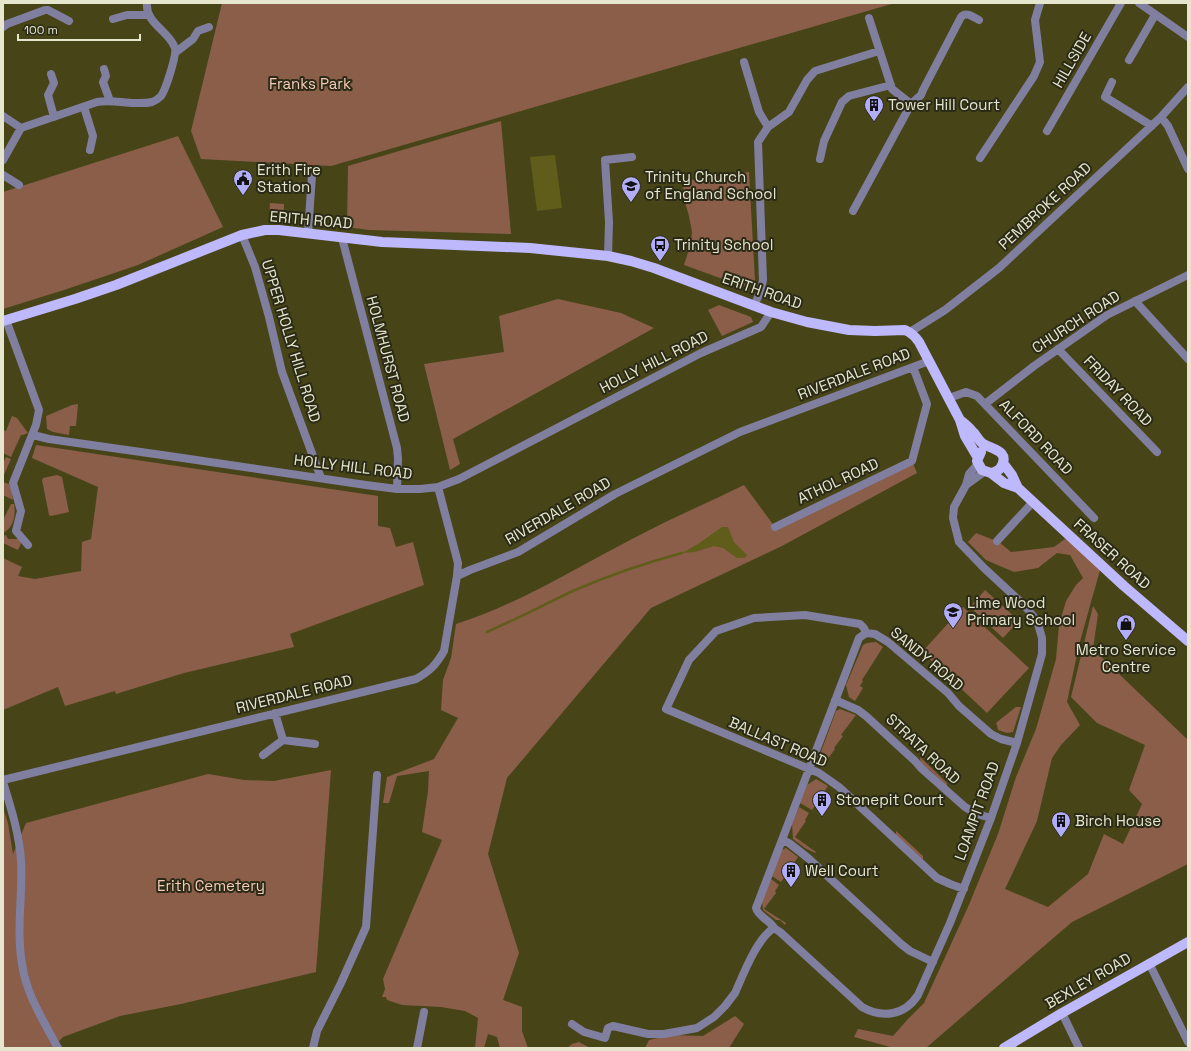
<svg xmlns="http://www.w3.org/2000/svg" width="1191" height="1051" font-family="'Space Grotesk',sans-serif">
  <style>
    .green { fill: #8a5e48 }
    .water { fill: #605d1a }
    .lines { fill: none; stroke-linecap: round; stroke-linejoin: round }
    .stream { stroke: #605d1a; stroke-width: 2.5 }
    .minor { stroke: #807fa0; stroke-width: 8 }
    .tertiary { stroke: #807fa0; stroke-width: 8 }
    .primary { stroke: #bdb9fc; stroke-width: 10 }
    .labels { text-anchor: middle; stroke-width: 4; stroke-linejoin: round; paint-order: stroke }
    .street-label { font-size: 15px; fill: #e6e6ce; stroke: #2b2a17 }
    .park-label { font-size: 15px; fill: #f6ccb8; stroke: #2b2a17 }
    .poi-label { font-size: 15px; fill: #e6e6ce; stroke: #2b2a17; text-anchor: start }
  </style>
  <rect width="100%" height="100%" fill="#474518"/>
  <!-- green -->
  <path class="green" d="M 222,3 L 895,3 L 331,166 L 201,159 L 191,131 Z
    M 501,121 L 511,234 L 369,230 L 347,227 L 348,166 Z
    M 178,136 L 223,227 L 138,265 L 64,290 L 3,309 L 3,192 Z
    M 749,172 L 755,281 L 745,287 L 684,265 L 691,243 L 692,232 L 689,216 L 684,199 L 683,181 Z
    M 270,203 L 284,204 L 284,220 L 269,218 Z
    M 558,299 L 621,313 L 654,328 L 453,439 L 460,464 L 450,470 L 424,364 L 504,352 L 499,316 Z
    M 719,305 L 751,317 L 753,322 L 722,336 L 708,310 Z
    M 78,404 L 76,426 L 70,426 L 69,435 L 53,432 L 47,429 L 46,416 L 72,405 Z
    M 12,416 L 17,418 L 28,433 L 23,435 L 21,435 L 11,457 L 3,453 L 3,430 L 6,431 Z
    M 36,445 L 378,496 L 378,526 L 390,528 L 396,547 L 413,542 L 424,585 L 290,634 L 294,647 L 184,673 L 116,694 L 115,691 L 65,706 L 58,687 L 3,710 L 3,558 L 22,567 L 18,576 L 35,579 L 81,571 L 82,542 L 91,539 L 98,487 L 32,458 Z
    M 6,457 L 11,459 L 3,477 L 3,463 Z
    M 912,461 L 917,473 L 782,546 L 651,608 L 507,778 L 488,854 L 519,953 L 503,1000 L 522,1007 L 522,1031 L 528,1048 L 500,1048 L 497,1037 L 488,1034 L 484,1048 L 475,1048 L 478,1018 L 465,1011 L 441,1007 L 402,1005 L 387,1000 L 386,997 L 382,997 L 385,989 L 383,979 L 442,840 L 422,832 L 428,791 L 429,771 L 397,776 L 389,803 L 383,803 L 387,777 L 434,759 L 458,718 L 441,710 L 443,680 L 451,658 L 456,624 C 519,604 576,568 634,538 C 670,519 707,503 744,485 L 775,527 Z
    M 57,475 L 62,477 L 69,512 L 51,516 L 49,515 L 42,480 L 43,478 Z
    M 3,482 L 9,484 L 11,488 L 13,500 L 3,495 Z
    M 11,504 L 14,504 C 16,514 14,528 3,533 L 3,520 Z
    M 976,533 L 999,542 L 1011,552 L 1054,547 L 1065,539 L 1096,557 L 1100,570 L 1079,645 L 1067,702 L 1080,725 L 1061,745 L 1052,758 L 1037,821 L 1005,889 L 1048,907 L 1088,874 L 1104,834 L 1123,844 L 1142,804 L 1129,790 L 1145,745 L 1097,723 L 1071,697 L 1093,606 L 1098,614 L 1093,649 L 1188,740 L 1188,864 L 1072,922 L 926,1048 L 894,1048 L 854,1037 L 858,1029 L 893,1036 L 908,1019 L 924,1003 L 968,907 L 998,834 L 1016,777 L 1036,729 L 1056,659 L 1059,625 L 1066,601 L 1076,585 L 1083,578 L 1070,555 L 1057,553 L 1038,568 L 1014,572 L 986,560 L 968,542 Z
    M 6,535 L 8,539 L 18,539 L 22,541 L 18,550 L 3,543 L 3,536 Z
    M 985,590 L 1019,621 L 1003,638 L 970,607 Z
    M 963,607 L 1029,668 L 987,713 L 922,652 Z
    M 876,642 L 883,647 L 862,680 L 863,681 L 860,686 L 863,688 L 855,701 L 849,697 L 846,685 L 863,645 L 867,643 Z
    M 1016,707 L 1021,707 L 1013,732 L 1007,733 L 998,730 L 997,725 L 996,724 L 997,722 Z
    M 840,709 L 856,715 L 841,735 L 843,736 L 834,748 L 835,749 L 824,764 L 825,765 L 823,768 L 821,767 L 818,760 L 836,711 Z
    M 920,757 L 947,783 L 947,787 L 930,770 L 921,765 Z
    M 331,770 L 316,972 L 181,1004 L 120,1016 L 63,1037 L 53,1048 L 3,1048 L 3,808 L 8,823 L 13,854 L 26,823 L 208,774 L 244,780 L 274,781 Z
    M 816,779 L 828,786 L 812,810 L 800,803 L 807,785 Z
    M 799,807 L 809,813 L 805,820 L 806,821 L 795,837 L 816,852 L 815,853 L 805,848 L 793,839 L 792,824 Z
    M 896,831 L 923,856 L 923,860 L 896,835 Z
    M 786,848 L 798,857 L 781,882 L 772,876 L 782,850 Z
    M 771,879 L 779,885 L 775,891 L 776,893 L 764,909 L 786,923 L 785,925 L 780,920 L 776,920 L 763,910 L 762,901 Z
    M 735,1016 L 744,1024 L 729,1048 L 645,1048 L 649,1040 L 671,1035 L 703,1036 Z
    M 579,1042 L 590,1048 L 567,1048 L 572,1044 Z"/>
  <!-- water -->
  <path class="water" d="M 555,155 L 562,208 L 537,211 L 530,157 Z
    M 722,527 L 728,527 L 734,542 L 747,555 L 745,558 L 737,558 L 723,548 L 714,546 L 695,552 L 682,553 L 698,544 Z"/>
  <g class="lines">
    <!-- stream -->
    <path class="stream" d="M 487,632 C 517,619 545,604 575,590 C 610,575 645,563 682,553"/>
    <!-- minor -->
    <path class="minor" d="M 1139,3 L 1188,37
      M 869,18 L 892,89 L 911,104
      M 113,19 L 127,15 L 149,15
      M 3,27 L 7,24 L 45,10 L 48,10 L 69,21
      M 176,52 L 193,39 L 198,31 L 209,27
      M 1129,60 L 1155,15
      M 744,62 L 759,112 L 768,127
      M 104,69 L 106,76 L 103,82 L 110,101
      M 51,74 L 54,83 L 48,95 L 54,117
      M 1112,82 L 1105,97 L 1152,126
      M 84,107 L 93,136 L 90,150
      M 3,116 L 21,128 L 97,102 C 115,99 135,106 152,102 C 155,101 158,99 160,97 C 165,93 177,54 175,48 C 169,31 145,23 147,3
      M 1161,117 L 1168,126 L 1188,169
      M 1047,131 L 1121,3
      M 980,158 L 1034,76 L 1040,62 L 1035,20 L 1040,3
      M 820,159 L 824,141 L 842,102 L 849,96 L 891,85
      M 3,160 L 21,128
      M 3,175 L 19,185
      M 853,211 L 911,104 L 921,95 L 923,90 L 961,17 C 966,11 973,17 979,20
      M 308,234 L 312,175
      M 242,235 L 255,267 L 269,317 L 282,372 L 321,478
      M 342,238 L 397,448 L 398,459 L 397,489
      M 608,256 L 609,222 L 605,160 L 632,157
      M 1135,301 L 1188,359
      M 754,306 L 761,290 L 763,280 L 758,142 L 768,127 L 789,112 L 807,80 L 815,71 L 879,51
      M 6,320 L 39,410 L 36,425 L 13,483 L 21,511 L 16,531 L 28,545
      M 910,332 L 945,310 L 999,268 L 1161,117 L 1188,87
      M 1058,349 L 1157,452
      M 949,398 L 966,392 L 977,396 L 1094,518
      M 985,404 L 1034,366 L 1107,315 L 1188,275
      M 33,435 L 49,439 L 169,456 L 366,485 L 397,489 L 420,489 L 438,487 L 459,479 L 701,353 L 761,327 L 771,312
      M 966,485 L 984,472
      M 775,527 L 912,461 L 927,404 L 913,367
      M 997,541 L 1033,502
      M 457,576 L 470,570 L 518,552 L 615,494 L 740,432 L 929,361
      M 866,633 L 864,628 L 860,624 L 805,615 L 754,618 L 716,631 L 689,660 L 666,709 L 819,773 L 839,787 L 937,878 L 950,884 L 964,889
      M 866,633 L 875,634 L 888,642 L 948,693 L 959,706 L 991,734 L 1001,739 L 1017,743
      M 835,700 L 858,710 L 866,716 L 915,761 L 921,768 L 965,807 L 977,814 L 991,818
      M 283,740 L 315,744
      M 263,755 L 283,740 L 275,713
      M 3,780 L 416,679 C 430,671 436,665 444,651 L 457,576 L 458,563 L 438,487
      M 783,840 L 789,843 L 808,858 L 901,944 L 910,951 L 933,962
      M 774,928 L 780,932 L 862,1007 C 883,1019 905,1015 918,995 L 950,923 L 991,818 L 1017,743 L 1042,654 L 1042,638 L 1038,624 L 1034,617 L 1024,605 L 984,568 L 959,542 L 953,518 L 954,507 L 966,485 L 969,474 L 978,464
      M 774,928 C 770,920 758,917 756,908 L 859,638 L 866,633
      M 1149,963 L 1188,1042
      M 1062,1013 L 1079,1048
      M 572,1024 L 584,1032 L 605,1038 L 608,1028 L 613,1026 L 648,1034 L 664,1034 L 697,1028 L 714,1017 L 725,1006 L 735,993 C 743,975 757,938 774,928
      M 313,1048 L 317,1031 L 341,983 L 366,927 L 377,775
      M 417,1048 L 424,1012"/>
    <!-- tertiary -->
    <path class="tertiary" d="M 3,782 C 11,808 19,833 21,860 C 23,894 16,929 22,964 C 26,994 44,1022 58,1048"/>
    <!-- primary -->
    <path class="primary" d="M 3,321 L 75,299 L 116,285 L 242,235 L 265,230 L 279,230 L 382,242 L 530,248 L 608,256 L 631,261 L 654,268 L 771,312 L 807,322 L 849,330 L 875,331 L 905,330 C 912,333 915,336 919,342 L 960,420 L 965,436 L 978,458
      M 960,420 C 964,423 969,427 972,431 C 976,434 978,440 982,443 C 990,449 1011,450 1001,467 C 999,471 995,472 991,473
      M 981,452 L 977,461 L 982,470 L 991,473 L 1004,483 L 1018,488
      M 1003,463 L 1012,475 L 1018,488 L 1124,586 L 1188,641
      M 1004,1048 L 1062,1013 L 1188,942"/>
  </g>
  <!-- icons -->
  <defs>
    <g id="building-pin" transform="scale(1)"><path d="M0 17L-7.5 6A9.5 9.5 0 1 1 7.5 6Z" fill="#b2adf9" stroke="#2b2a17"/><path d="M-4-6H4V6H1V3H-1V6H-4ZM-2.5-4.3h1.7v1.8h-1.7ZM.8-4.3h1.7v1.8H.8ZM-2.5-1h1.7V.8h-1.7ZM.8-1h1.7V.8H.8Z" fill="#111"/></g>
    <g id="civic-pin" transform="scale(1)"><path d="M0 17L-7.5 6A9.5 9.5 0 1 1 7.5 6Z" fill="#b2adf9" stroke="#2b2a17"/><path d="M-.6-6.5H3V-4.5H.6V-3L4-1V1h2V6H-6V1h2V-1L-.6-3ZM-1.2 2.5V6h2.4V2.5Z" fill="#111"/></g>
    <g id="school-pin" transform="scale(1)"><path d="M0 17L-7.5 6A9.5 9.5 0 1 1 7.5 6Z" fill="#b2adf9" stroke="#2b2a17"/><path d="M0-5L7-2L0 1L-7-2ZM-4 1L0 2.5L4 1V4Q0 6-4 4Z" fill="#111"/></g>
    <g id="bus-pin" transform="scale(1)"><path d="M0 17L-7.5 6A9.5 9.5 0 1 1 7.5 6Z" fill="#b2adf9" stroke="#2b2a17"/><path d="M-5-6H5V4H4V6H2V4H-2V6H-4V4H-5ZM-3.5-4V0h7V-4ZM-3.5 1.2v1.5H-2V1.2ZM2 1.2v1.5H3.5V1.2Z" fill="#111"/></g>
    <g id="shop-pin" transform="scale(1)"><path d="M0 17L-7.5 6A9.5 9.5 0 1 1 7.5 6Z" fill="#b2adf9" stroke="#2b2a17"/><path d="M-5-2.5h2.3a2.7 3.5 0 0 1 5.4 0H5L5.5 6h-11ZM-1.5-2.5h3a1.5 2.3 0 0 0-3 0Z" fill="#111"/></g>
  </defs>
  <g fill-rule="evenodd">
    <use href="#building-pin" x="874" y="105"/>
    <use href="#civic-pin" x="243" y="179"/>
    <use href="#school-pin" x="631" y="186"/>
    <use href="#bus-pin" x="660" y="245"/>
    <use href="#school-pin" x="953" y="612"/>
    <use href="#shop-pin" x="1126" y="624"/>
    <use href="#building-pin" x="822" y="800"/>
    <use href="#building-pin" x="1061" y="821"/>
    <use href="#building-pin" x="791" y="871"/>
  </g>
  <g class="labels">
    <!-- street labels -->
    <g class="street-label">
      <text transform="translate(1072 60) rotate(-60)" y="5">HILLSIDE</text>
      <text transform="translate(1045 206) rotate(-43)" y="5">PEMBROKE ROAD</text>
      <text transform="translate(311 220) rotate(5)" y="5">ERITH ROAD</text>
      <text transform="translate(762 291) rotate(19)" y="5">ERITH ROAD</text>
      <text transform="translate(1076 322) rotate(-33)" y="5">CHURCH ROAD</text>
      <text transform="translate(291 341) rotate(73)" y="5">UPPER HOLLY HILL ROAD</text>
      <text transform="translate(388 359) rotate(75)" y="5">HOLMHURST ROAD</text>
      <text transform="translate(654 362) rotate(-27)" y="5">HOLLY HILL ROAD</text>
      <text transform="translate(854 374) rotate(-21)" y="5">RIVERDALE ROAD</text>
      <text transform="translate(1118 391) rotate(46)" y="5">FRIDAY ROAD</text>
      <text transform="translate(1036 437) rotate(46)" y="5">ALFORD ROAD</text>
      <text transform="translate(353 467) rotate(7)" y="5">HOLLY HILL ROAD</text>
      <text transform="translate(838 481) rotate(-25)" y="5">ATHOL ROAD</text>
      <text transform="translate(558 511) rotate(-30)" y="5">RIVERDALE ROAD</text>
      <text transform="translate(1112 554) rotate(42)" y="5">FRASER ROAD</text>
      <text transform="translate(927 659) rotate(40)" y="5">SANDY ROAD</text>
      <text transform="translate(294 694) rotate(-14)" y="5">RIVERDALE ROAD</text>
      <text transform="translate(778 742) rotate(23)" y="5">BALLAST ROAD</text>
      <text transform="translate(923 749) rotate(43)" y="5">STRATA ROAD</text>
      <text transform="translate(977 811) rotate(-70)" y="5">LOAMPIT ROAD</text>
      <text transform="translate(1088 981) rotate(-30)" y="5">BEXLEY ROAD</text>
    </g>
    <!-- park labels -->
    <g class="park-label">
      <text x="310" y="89">Franks Park</text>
      <text x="211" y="891">Erith Cemetery</text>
    </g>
    <!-- poi labels -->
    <g class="poi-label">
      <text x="888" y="110">Tower Hill Court</text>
      <text x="257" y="175">Erith Fire<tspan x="257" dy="17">Station</tspan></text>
      <text x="645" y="182">Trinity Church<tspan x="645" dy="17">of England School</tspan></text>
      <text x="674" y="250">Trinity School</text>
      <text x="967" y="608">Lime Wood<tspan x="967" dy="17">Primary School</tspan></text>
      <text x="1126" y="655" text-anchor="middle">Metro Service<tspan x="1126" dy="17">Centre</tspan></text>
      <text x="836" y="805">Stonepit Court</text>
      <text x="1075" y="826">Birch House</text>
      <text x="805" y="876">Well Court</text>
    </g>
  </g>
  <!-- border -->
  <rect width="1191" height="1051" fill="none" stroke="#e6e6ce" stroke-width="8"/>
  <!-- scale -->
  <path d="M18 34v6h122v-6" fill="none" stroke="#e6e6ce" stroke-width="2"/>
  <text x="24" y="34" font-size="12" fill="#e6e6ce" stroke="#2b2a17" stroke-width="3" paint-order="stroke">100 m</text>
</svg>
